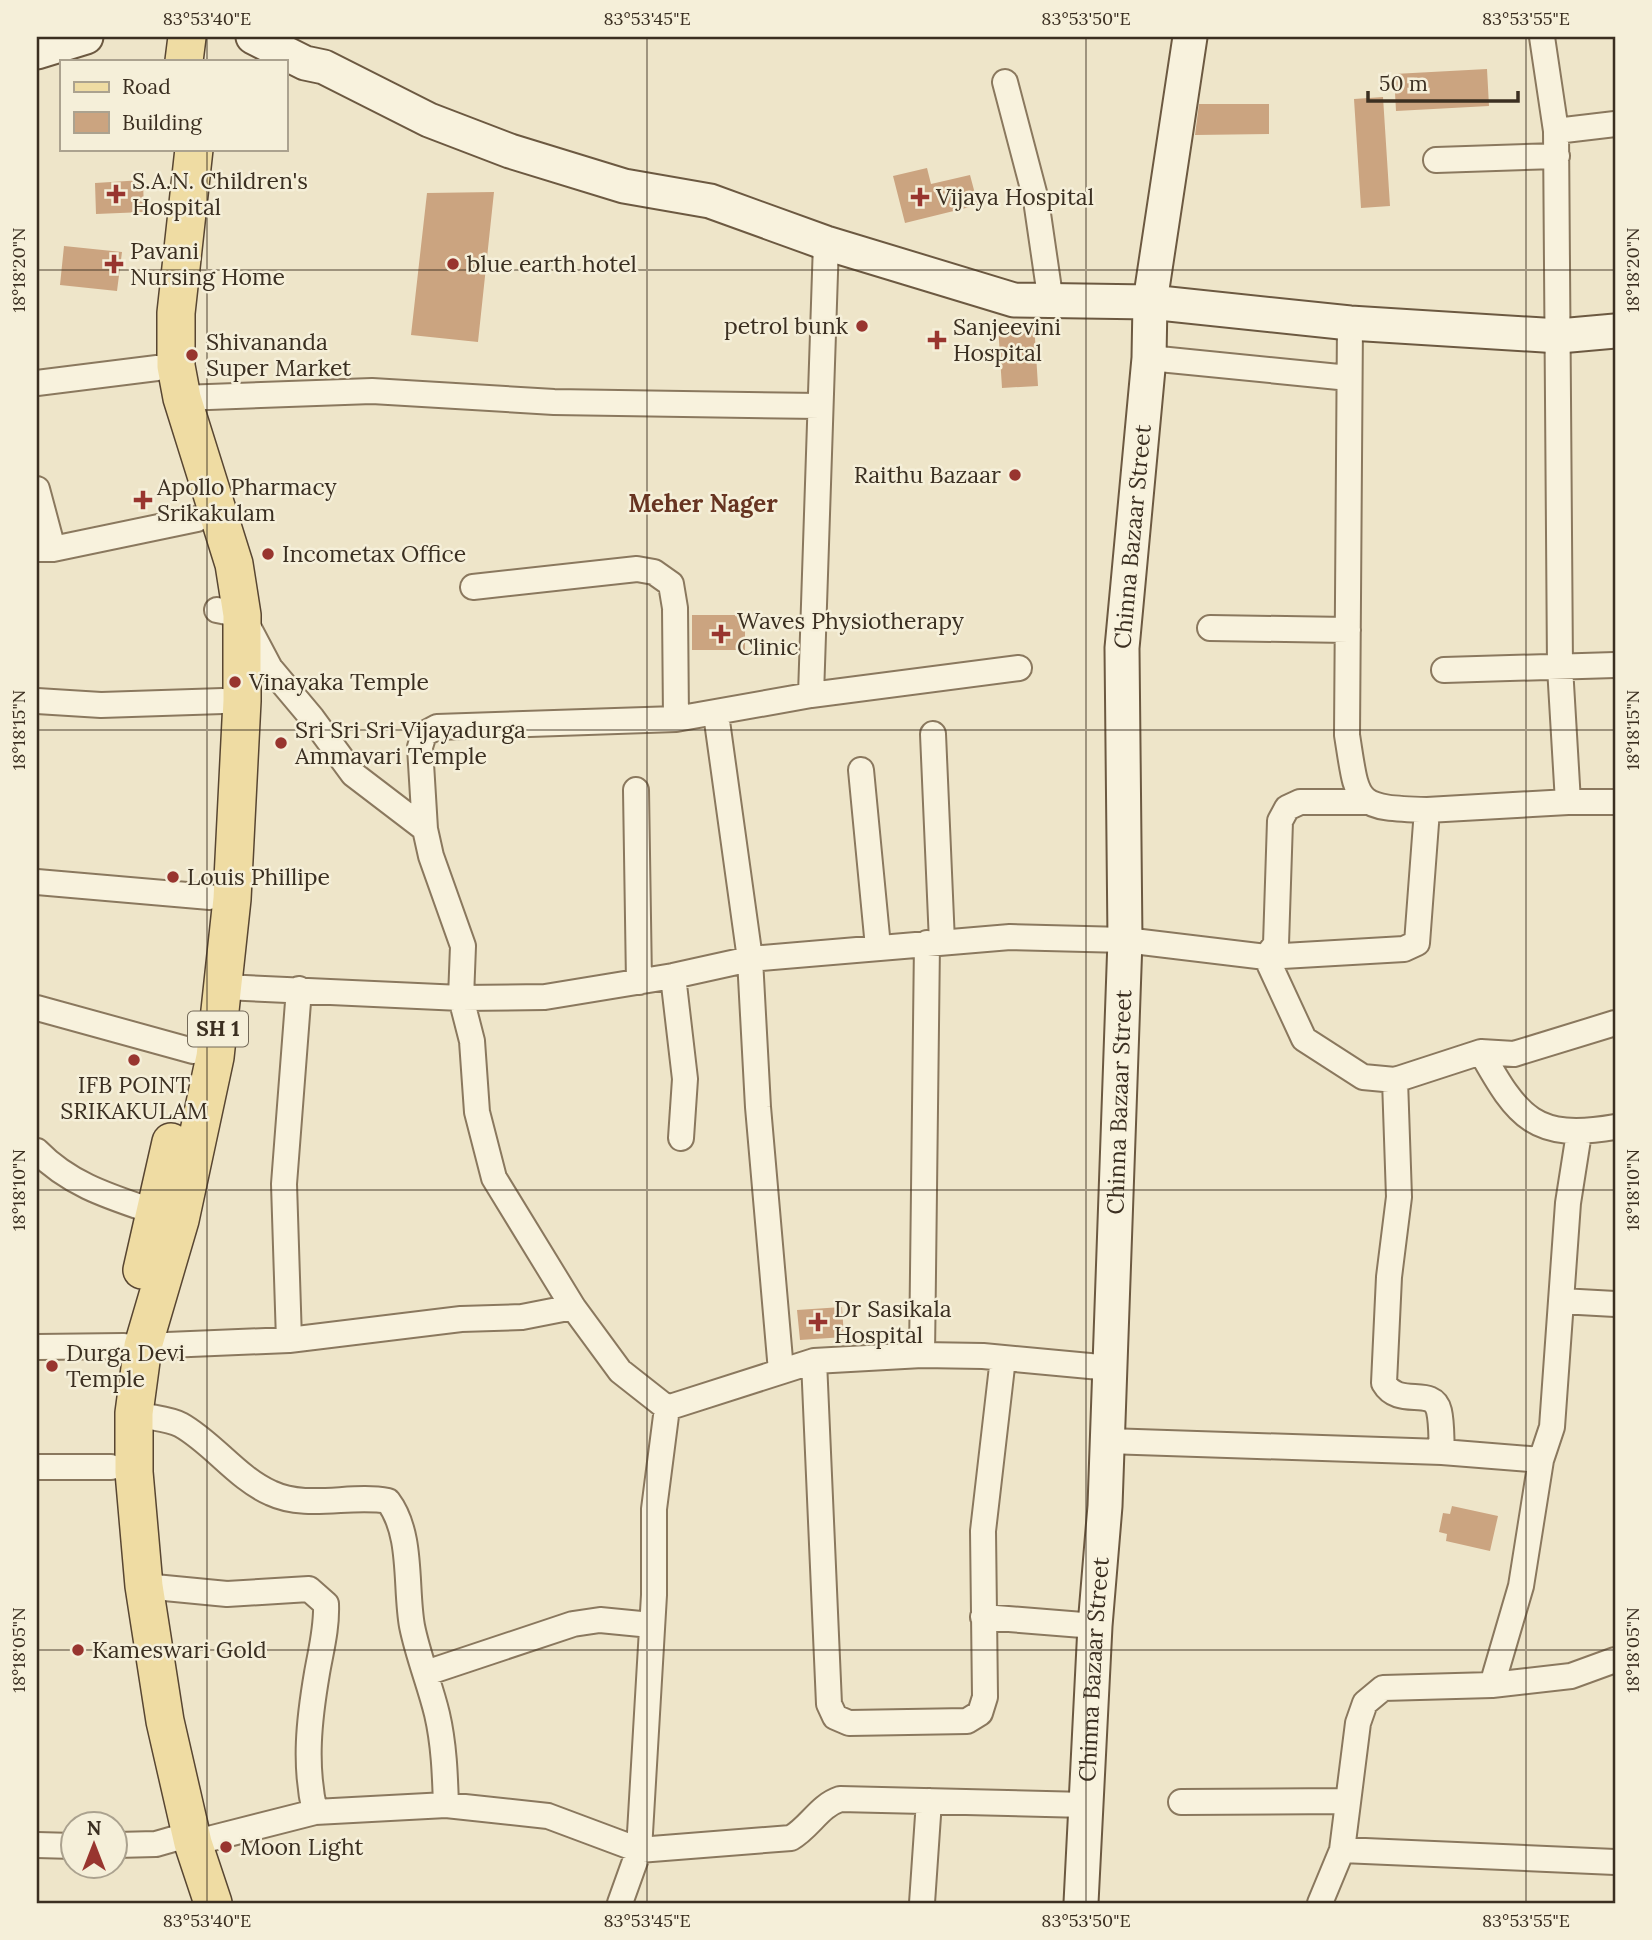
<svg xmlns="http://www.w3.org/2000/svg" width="1652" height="1940" font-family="Lora,serif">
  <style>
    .building { fill: #cba480 }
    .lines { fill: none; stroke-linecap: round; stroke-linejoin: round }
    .street-casing { stroke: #8a785e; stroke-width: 28 }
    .secondary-casing { stroke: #6c5941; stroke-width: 37 }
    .primary-casing { stroke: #584632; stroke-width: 40 }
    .street { stroke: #f8f2dd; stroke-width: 24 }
    .secondary { stroke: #f8f2dd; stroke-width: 33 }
    .primary { stroke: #efdca3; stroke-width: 37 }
    .ticks { fill: none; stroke: #3b2f21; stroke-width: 2; stroke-opacity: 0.45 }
    .poi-dot { fill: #98352f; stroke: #f5efd9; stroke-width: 2.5 }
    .labels { text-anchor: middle; stroke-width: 5; stroke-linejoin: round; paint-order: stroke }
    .shield { fill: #f5efd9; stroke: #736958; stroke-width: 2 }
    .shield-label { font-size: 21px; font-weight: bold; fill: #3b2f21 }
    .poi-label { font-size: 23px; fill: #3b2f21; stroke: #f5efd9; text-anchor: start }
    .street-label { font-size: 23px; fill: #3b2f21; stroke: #f5efd9 }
    .neighbourhood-label { font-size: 24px; font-weight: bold; fill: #673421; stroke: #f5efd9 }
    .neatline { fill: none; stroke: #3b2f21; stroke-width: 2.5 }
    .ticks-label { font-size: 18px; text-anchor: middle; fill: #3b2f21 }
  </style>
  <rect width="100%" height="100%" fill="#eee5c9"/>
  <!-- building -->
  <path class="building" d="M 1487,69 L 1489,106 L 1396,111 L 1394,74 Z
    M 1383,97 L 1390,206 L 1361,208 L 1354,99 Z
    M 1199,104 L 1269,104 L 1269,134 L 1195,135 Z
    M 927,168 L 931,184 L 970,175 L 978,205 L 905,223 L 893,176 Z
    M 143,180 L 144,212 L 96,214 L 95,183 Z
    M 494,192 L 478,342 L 411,335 L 427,193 Z
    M 64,246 L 122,252 L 117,291 L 60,285 Z
    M 1034,322 L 1038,386 L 1002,388 L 998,325 Z
    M 692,615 L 745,615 L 745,650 L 692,650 Z
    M 842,1307 L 844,1337 L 800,1340 L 797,1310 Z
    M 1452,1506 L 1498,1516 L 1490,1551 L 1446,1541 L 1447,1534 L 1439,1532 L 1443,1513 L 1450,1514 Z"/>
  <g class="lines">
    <!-- street casing -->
    <g class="street-casing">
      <path id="street" d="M 1542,37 L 1556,131
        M 1005,82 L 1036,200 L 1051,303
        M 1615,124 L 1556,131 L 1560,667 L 1568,802 L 1615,802
        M 1436,160 L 1557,156
        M 1350,323 L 1347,735 C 1358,804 1353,808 1427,810
        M 1149,358 L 1349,378
        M 37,383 L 157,368
        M 182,398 L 372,391 L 554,402 L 820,406
        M 37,489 L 53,549
        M 37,549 L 53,549 L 197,519
        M 473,587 L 637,569 L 654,572 L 671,584 L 675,608 L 676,719
        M 217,610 L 242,615 L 270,668 L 312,718 L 353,774 L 425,829 L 420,747 L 424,734 L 437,727 L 676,719 L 811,695 L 826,243
        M 1210,628 L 1348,630
        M 1444,670 L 1615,665
        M 811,695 L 1019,668
        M 37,701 L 101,705 L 223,701
        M 716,714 L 750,959 L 758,1107 L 781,1371
        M 933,734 L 942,942
        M 861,770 L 878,947
        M 636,790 L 639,982
        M 425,829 L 431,856 L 463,946 L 461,998 L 472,1041 L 477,1112 L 494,1178 L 573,1307 L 620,1371 L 667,1408 L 814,1361 L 922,1355 L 983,1356 L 1111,1368
        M 37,882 L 210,897
        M 1266,957 L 1404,949 L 1417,943 L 1427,810 L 1568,802
        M 1266,957 L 1276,944 L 1280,821 L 1287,808 L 1300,802 L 1367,802
        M 673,976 L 685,1079 L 681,1138
        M 224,987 L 461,998 L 545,997 L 673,976 L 750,959 L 1010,937 L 1125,940 L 1266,957 L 1304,1039 L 1363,1077 L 1395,1080 L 1481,1052 L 1514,1054 L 1615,1023
        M 37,1008 L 193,1051
        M 1481,1052 C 1518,1118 1535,1141 1615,1127
        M 1395,1080 L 1399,1197 L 1389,1277 L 1384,1383 C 1399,1409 1433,1385 1439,1411 C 1442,1424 1441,1439 1442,1452 L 1541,1460
        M 1579,1133 L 1568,1203 L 1561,1301 L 1615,1304
        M 37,1151 C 70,1185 111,1197 155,1212
        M 289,1340 L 284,1184 L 299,989
        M 143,1346 L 289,1340 L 461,1319 L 522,1317 L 573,1307
        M 37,1347 L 124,1346
        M 922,1355 L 927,943
        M 814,1361 L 829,1704 L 835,1717 L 849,1723 L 967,1721 L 980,1713 L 985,1697 L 983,1531 L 1003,1358
        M 134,1413 C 148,1418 168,1418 181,1425 C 213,1443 237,1478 271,1493 C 307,1510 351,1494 388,1501 C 413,1534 405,1587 412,1626 C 418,1656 430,1685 437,1714 C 444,1744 445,1775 446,1805 L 315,1812 L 193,1843
        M 1107,1441 L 1442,1452
        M 37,1467 L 111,1467
        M 144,1586 L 227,1594 L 309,1589 L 326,1604 C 327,1628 321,1650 317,1673 C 309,1720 304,1765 315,1812
        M 983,1617 L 1095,1626
        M 426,1673 L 573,1624 L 600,1620 L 651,1625
        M 1492,1685 L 1521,1586 L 1541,1460 L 1552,1427 L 1561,1301
        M 1181,1802 L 1348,1801
        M 446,1805 L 548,1816 L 639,1850 L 791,1838 C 810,1827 819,1806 840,1799 L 1086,1805
        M 37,1845 L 74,1846
        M 116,1845 L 156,1844 L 177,1838
        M 1342,1850 L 1358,1723 L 1365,1703 L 1383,1688 L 1492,1685 L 1571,1676 L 1615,1660
        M 620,1903 L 639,1850 L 654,1595 L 654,1509 L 667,1408
        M 922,1903 L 929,1801
        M 1320,1903 L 1342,1850 L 1615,1862"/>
    </g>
    <!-- secondary casing -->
    <g class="secondary-casing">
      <g id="secondary">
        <path d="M 253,37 L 305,63 L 324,67 L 429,120 L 510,151 L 624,186 L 710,201 L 826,243 L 1014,300 L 1150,302 L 1350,323 L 1559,336 L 1615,331"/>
        <path d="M 37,52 L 86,37"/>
        <path id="s1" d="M 1081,1903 L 1095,1626 L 1105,1506 L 1125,940 L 1122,648 L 1149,358 L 1150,302 L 1190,37"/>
      </g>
    </g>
    <!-- primary casing -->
    <g class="primary-casing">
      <path id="primary" d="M 184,61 L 187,37
        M 194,149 L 176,313 L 176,366 L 182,398 L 234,564 L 242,615 L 242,701 L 232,899 L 215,1057 L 180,1220 L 143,1346 L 134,1413 L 134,1472 L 144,1586 L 165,1721 L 193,1843 L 213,1903
        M 142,1270 L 171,1142"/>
    </g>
    <!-- street -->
    <use href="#street" class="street"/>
    <!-- secondary -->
    <use href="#secondary" class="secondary"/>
    <!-- primary -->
    <use href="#primary" class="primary"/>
  </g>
  <!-- ticks -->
  <path class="ticks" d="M 207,37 L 207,61M 647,37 L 647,1903M 1086,37 L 1086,1903M 1526,37 L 1526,1903M 207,149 L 207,1903M 37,270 L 1615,270M 37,730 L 1615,730M 37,1190 L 1615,1190M 37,1650 L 1615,1650"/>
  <!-- markers -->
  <g class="poi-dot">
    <path d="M112.5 183.5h7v7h7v7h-7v7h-7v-7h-7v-7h7z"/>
    <path d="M916.5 186.5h7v7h7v7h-7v7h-7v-7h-7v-7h7z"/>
    <path d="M110.5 253.5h7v7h7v7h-7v7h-7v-7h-7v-7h7z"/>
    <circle cx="453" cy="264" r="7"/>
    <circle cx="862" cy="326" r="7"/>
    <path d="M933.5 329.5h7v7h7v7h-7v7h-7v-7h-7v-7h7z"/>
    <circle cx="192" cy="355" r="7"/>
    <circle cx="1015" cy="475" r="7"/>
    <path d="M139.5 489.5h7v7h7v7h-7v7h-7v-7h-7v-7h7z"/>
    <circle cx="268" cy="554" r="7"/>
    <path d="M717.5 623.5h7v7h7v7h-7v7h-7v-7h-7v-7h7z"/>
    <circle cx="235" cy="682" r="7"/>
    <circle cx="281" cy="743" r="7"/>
    <circle cx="173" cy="877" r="7"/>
    <circle cx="134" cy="1060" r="7"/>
    <path d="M814.5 1311.5h7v7h7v7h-7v7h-7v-7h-7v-7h7z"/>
    <circle cx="52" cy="1366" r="7"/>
    <circle cx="78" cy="1650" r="7"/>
    <circle cx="226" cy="1847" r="7"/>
  </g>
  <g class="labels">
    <!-- shield labels -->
    <rect class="shield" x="188" y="1011.5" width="60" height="35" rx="5"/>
    <g class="shield-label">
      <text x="218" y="1036">SH 1</text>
    </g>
    <!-- poi labels -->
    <g class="poi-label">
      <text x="132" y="189">S.A.N. Children's<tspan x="132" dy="26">Hospital</tspan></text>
      <text x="936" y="205">Vijaya Hospital</text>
      <text x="130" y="259">Pavani<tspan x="130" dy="26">Nursing Home</tspan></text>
      <text x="467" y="272">blue earth hotel</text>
      <text x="848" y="334" text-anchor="end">petrol bunk</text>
      <text x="953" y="335">Sanjeevini<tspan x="953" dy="26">Hospital</tspan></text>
      <text x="206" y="350">Shivananda<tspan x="206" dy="26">Super Market</tspan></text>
      <text x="1001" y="483" text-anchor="end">Raithu Bazaar</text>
      <text x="157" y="495">Apollo Pharmacy<tspan x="157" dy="26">Srikakulam</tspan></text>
      <text x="282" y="562">Incometax Office</text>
      <text x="737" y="629">Waves Physiotherapy<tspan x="737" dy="26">Clinic</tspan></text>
      <text x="249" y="690">Vinayaka Temple</text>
      <text x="295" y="738">Sri Sri Sri Vijayadurga<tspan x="295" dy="26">Ammavari Temple</tspan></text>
      <text x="187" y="885">Louis Phillipe</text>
      <text x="134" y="1093" text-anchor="middle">IFB POINT<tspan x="134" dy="26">SRIKAKULAM</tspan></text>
      <text x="834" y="1317">Dr Sasikala<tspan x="834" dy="26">Hospital</tspan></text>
      <text x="66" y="1361">Durga Devi<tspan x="66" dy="26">Temple</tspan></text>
      <text x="92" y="1658">Kameswari Gold</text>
      <text x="240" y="1855">Moon Light</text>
    </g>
    <!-- street labels -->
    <g class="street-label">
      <text dy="8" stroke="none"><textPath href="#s1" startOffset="1368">Chinna Bazaar Street</textPath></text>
      <text dy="8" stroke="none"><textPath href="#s1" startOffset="802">Chinna Bazaar Street</textPath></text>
      <text dy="8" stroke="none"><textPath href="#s1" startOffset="234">Chinna Bazaar Street</textPath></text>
    </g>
    <!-- neighbourhood labels -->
    <g class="neighbourhood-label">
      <text x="703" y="512">Meher Nager</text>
    </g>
  </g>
  <!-- border -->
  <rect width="1652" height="1940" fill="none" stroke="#f5efd9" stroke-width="77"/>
  <!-- legend -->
  <rect x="60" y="60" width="228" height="91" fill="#f5efd9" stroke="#aba28f" stroke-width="2"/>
  <rect x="74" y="82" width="35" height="10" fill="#efdca3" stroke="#aba28f" stroke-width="2"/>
  <text x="122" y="94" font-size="21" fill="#3b2f21">Road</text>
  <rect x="74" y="112" width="35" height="21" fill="#cba480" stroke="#aba28f" stroke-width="2"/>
  <text x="122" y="130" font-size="21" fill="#3b2f21">Building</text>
  <!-- north arrow -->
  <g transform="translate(94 1845)"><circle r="33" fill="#f5efd9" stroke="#aba28f" stroke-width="2"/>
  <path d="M0-5L12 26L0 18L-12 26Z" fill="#98352f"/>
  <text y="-10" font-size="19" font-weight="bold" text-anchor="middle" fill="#3b2f21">N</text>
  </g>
  <!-- scale -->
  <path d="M1368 91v10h150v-10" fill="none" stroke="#3b2f21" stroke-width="3.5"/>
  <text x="1379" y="91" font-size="21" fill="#3b2f21" stroke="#f5efd9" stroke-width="5" paint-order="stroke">50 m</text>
  <rect x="38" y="38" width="1576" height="1864" class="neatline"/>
  <g class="ticks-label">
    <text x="207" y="25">83°53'40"E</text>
    <text x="647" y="25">83°53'45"E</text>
    <text x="1086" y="25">83°53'50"E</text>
    <text x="1526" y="25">83°53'55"E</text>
    <text transform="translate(19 270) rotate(-90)" y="6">18°18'20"N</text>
    <text transform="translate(1633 270) rotate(-90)" y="6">18°18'20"N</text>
    <text transform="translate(19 730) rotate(-90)" y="6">18°18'15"N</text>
    <text transform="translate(1633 730) rotate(-90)" y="6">18°18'15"N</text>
    <text transform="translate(19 1190) rotate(-90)" y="6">18°18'10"N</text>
    <text transform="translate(1633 1190) rotate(-90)" y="6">18°18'10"N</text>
    <text transform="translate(19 1650) rotate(-90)" y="6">18°18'05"N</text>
    <text transform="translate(1633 1650) rotate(-90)" y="6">18°18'05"N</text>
    <text x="207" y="1927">83°53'40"E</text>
    <text x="647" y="1927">83°53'45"E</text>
    <text x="1086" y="1927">83°53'50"E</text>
    <text x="1526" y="1927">83°53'55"E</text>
  </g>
</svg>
